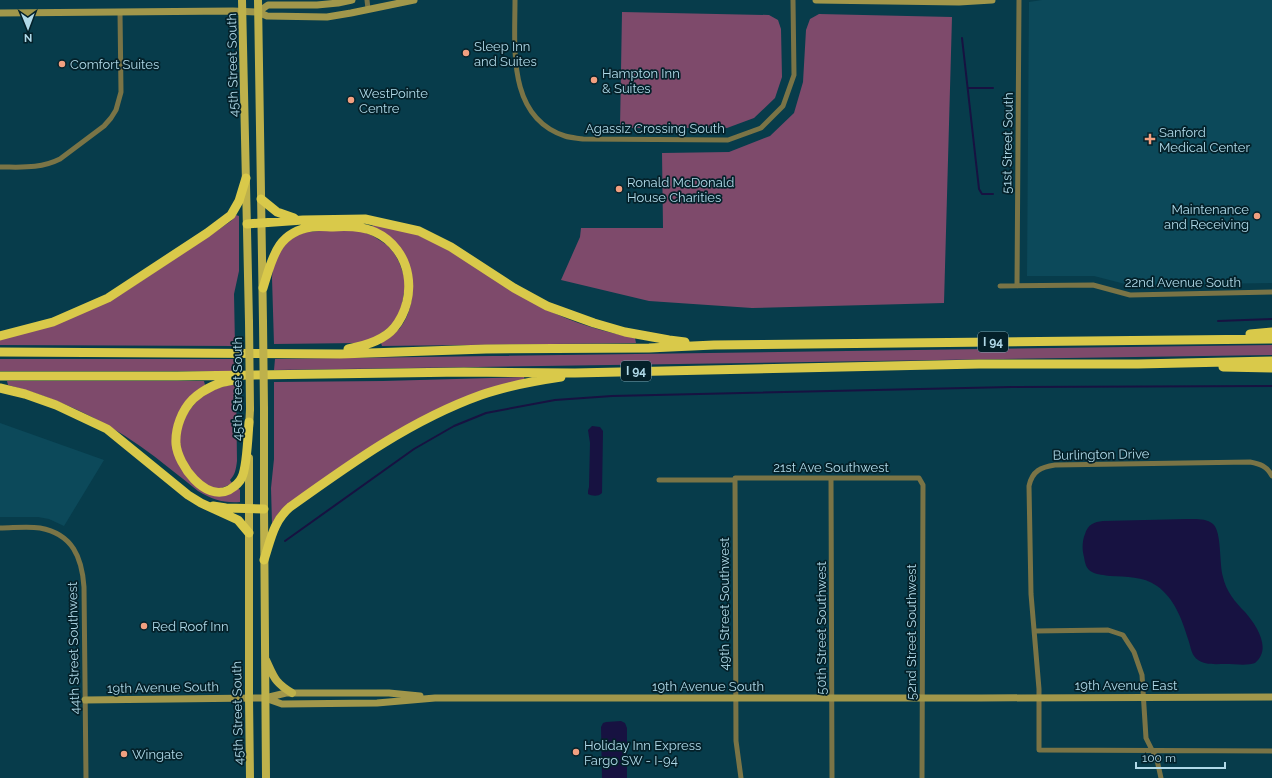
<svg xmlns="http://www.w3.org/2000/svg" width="1272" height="778" font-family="Raleway,sans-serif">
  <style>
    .built { fill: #0c495a }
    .green { fill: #7e4a6b }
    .water { fill: #171241 }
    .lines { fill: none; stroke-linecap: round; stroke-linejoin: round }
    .stream { stroke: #171241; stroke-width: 2 }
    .street { stroke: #7a7446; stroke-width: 5 }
    .secondary { stroke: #a1974b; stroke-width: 7 }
    .primary { stroke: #beb14b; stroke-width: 8 }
    .highway { stroke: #d9c94a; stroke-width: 9 }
    .primary-bridge { stroke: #beb14b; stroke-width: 8 }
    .poi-dot { fill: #f2a080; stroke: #04212a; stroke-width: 1.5 }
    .labels { text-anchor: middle; stroke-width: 3.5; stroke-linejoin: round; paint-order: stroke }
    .shield { fill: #04212a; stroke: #7ca2af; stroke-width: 1 }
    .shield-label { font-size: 12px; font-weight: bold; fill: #b0d9e8 }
    .poi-label { font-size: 13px; fill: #b0d9e8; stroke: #04212a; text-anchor: start }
    .street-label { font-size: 13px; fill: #b0d9e8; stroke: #04212a }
  </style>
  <rect width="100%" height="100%" fill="#073c4b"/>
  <!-- built -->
  <path class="built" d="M 1042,0 L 1272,0 L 1272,283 L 1141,285 L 1125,284 L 1094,276 L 1027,276 L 1029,2 Z
    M 0,423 L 104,460 L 64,526 L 49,519 L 38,517 L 0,517 Z"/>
  <!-- green -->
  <path class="green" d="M 622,12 L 769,15 L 778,20 L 781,29 L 782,77 L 775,98 L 754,118 L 727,128 L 620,128 Z
    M 819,14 L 952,17 L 944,303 L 752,308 L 649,301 L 561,280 L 580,237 L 581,228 L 663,228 L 662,153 L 729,152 L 770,136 L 794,113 L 803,82 L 806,30 L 810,19 Z
    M 236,215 L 239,216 L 239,271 L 234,294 L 235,346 L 0,345 L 0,340 L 123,293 L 218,230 L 231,221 Z
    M 373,224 C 388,227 406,229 420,236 C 465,254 504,286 546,309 C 572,323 606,332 635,338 L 636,343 L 382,346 L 381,343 C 388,339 395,334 400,328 C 415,309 417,275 404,255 C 399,247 380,234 372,227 Z
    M 332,230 L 350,230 L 363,232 L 373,236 L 387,245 L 394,253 L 399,262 L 406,281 L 401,310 L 393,324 L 375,338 L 360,343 L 274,344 L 272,278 L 273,267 L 281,247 L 297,235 L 307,232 Z
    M 1272,345 L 1272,355 L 274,370 L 275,359 Z
    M 0,359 L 236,359 L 236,371 L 0,371 Z
    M 524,377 L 525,381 L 472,395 L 310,489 C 295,499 279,507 272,524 L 271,488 L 274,459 L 274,382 L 383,381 Z
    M 7,381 L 204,381 L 205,385 L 199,389 L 173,432 L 198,488 L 238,488 L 240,490 L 240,502 C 223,503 213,500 198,491 C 179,476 160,460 140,446 C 100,418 55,397 8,385 Z
    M 236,384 L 237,461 C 236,469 235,475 230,480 L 232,483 C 228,485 225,487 221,488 C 200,490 182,462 180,444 C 179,431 183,418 192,407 C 195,404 198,398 202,396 C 212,389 224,386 236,384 Z"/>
  <!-- water -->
  <path class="water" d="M 592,426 L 600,427 L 603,431 L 602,493 C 598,497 592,496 588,494 L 588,491 L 589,487 L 590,443 L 588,430 Z
    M 1187,519 C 1195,519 1206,518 1213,524 C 1222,532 1219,564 1223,577 C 1226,591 1235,602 1245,612 C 1257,626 1272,649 1255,663 C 1247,666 1235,664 1225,664 C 1216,664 1201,666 1194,656 C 1191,652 1190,644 1188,639 C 1182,619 1174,598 1157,586 C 1143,576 1126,577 1110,576 C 1105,575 1097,575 1092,572 C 1086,569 1085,563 1084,557 C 1082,550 1082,541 1085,534 C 1088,524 1094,522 1103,521 Z
    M 621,721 L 625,723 L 627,728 L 627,778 L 602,778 L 601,727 L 603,723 L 606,722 Z"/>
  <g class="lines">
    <!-- stream -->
    <path class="stream" d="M 962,38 L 979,189 L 982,194 L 993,194
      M 968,88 L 993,88
      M 1218,321 L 1272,319
      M 285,541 L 414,449 L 454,426 L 486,413 L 555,400 L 612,396 L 1011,387 L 1272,386"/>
    <!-- street -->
    <path class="street" d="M 367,0 L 368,9
      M 515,0 C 515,48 507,117 565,136 C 571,138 578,138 583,139 L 728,140 L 761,128 L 783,106 L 794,75 L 793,0
      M 0,167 C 22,167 40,169 60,159 L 104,126 L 111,118 L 116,110 L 121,92 L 120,12
      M 1000,286 L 1093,285 L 1130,295 L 1272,292
      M 1017,286 L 1019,0
      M 1272,476 C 1267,466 1260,464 1250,462 L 1055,465 C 1041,467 1032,471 1029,486 L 1031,594 L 1039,689 L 1039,750 L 1272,751
      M 831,478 L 832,778
      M 659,480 L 735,480
      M 0,528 C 13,528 27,526 40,528 C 73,534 82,558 84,587 L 86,778
      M 1035,631 L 1108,630 L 1123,635 L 1134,652 L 1142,675 L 1146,738 L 1157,760 L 1161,778
      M 741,778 L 736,741 L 735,478 L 919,478 L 923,485 L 922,778"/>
    <!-- secondary -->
    <path class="secondary" d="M 816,0 L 959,2 L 992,0
      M 258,12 L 268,5 L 317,5 L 338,3 L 352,0
      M 0,13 L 233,11 L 258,12 L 267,16 L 327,17 L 351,13 L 414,0
      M 265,698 L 282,704 L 377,703 L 435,698 L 981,698 L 1272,697
      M 85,700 L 265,698 L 286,693 L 389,693 L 420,696"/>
    <!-- primary -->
    <path class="primary" d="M 242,0 L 249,322
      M 258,0 L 263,322
      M 264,409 L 264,509 L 266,778
      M 249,428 L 250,409
      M 249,458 L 249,698 L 250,778
      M 266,660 C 274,677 274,682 292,693"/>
    <!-- highway -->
    <path class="highway" d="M 261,199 L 277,212 L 294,218
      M 247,224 L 303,220 L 365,219 L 419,231 L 451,247 L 514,288 L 547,306 L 594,323 L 625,332 L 669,340 L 685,342
      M 263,288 C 272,260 276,232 312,227 C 319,226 327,227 333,227 C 348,226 362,226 375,232 C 412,249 419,297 394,328 C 383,341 364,346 348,349
      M 1250,334 L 1272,332
      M 0,336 L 53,322 L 108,298 L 207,233 L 231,215 L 239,201 L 246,178
      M 0,352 L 340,354 L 486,349 L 649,348 L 714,345 L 1272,339
      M 1223,367 L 1272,368
      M 0,376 L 177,376 L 464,372 L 575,373 L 979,364 L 1138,364 L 1272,361
      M 234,380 C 219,382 204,389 193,399 C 182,410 175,428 176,444 C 178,465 205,502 229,490 C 234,487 240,482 242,477 C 247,467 248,435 249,422
      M 0,388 L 25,394 L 56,405 L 107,429 L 188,495 L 201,503 L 238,520 L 249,533
      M 213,506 L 226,508 L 264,509
      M 264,560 C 271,539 273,522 290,507 C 350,464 411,420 481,395 C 506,386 534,381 561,377"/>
    <!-- primary-bridge -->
    <path class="primary-bridge" d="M 249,322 L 250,409
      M 263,322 L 264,409"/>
  </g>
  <!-- markers -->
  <g class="poi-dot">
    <circle cx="466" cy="53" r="4"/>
    <circle cx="62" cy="64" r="4"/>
    <circle cx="594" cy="80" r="4"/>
    <circle cx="351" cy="100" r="4"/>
    <path d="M1148 133h4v4h4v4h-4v4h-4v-4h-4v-4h4z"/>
    <circle cx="619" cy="189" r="4"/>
    <circle cx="1257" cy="216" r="4"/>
    <circle cx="144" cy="626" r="4"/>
    <circle cx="576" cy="752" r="4"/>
    <circle cx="124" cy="754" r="4"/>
  </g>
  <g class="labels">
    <!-- shield labels -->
    <g class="shield">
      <rect x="978" y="332" width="30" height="20" rx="3"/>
      <rect x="621" y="361" width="30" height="20" rx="3"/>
    </g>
    <g class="shield-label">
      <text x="993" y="346">I 94</text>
      <text x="636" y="375">I 94</text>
    </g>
    <!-- poi labels -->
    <g class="poi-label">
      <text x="474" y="51">Sleep Inn<tspan x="474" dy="15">and Suites</tspan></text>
      <text x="70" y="69">Comfort Suites</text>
      <text x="602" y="78">Hampton Inn<tspan x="602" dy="15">&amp; Suites</tspan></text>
      <text x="359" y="98">WestPointe<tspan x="359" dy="15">Centre</tspan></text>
      <text x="1159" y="137">Sanford<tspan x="1159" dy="15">Medical Center</tspan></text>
      <text x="627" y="187">Ronald McDonald<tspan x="627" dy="15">House Charities</tspan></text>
      <text x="1249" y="214" text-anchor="end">Maintenance<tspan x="1249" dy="15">and Receiving</tspan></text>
      <text x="152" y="631">Red Roof Inn</text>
      <text x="584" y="750">Holiday Inn Express<tspan x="584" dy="15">Fargo SW - I-94</tspan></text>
      <text x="132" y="759">Wingate</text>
    </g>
    <!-- street labels -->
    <g class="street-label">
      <text transform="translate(232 65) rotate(-91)" y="5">45th Street South</text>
      <text x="655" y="133">Agassiz Crossing South</text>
      <text transform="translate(1007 143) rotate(-89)" y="5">51st Street South</text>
      <text x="1183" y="287">22nd Avenue South</text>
      <text transform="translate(237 389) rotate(-90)" y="5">45th Street South</text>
      <text transform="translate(1101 454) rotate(-1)" y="5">Burlington Drive</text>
      <text x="831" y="472">21st Ave Southwest</text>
      <text transform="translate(724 604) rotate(-90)" y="5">49th Street Southwest</text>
      <text transform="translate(821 628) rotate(-90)" y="5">50th Street Southwest</text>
      <text transform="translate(911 632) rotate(-90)" y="5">52nd Street Southwest</text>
      <text transform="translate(73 648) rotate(-91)" y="5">44th Street Southwest</text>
      <text x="1126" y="690">19th Avenue East</text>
      <text x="708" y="691">19th Avenue South</text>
      <text transform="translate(163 687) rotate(-1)" y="5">19th Avenue South</text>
      <text transform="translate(237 713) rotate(-91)" y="5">45th Street South</text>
    </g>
  </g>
  <!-- north arrow -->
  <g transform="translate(28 28) rotate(179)" stroke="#04212a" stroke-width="3" paint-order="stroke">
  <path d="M0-3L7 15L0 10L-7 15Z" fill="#b0d9e8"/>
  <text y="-6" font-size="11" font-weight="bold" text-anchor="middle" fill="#b0d9e8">N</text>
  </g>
  <!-- scale -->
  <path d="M1136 762v6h89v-6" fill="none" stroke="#b0d9e8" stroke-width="2"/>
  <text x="1142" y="762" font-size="12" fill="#b0d9e8" stroke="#04212a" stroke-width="3" paint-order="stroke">100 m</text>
</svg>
